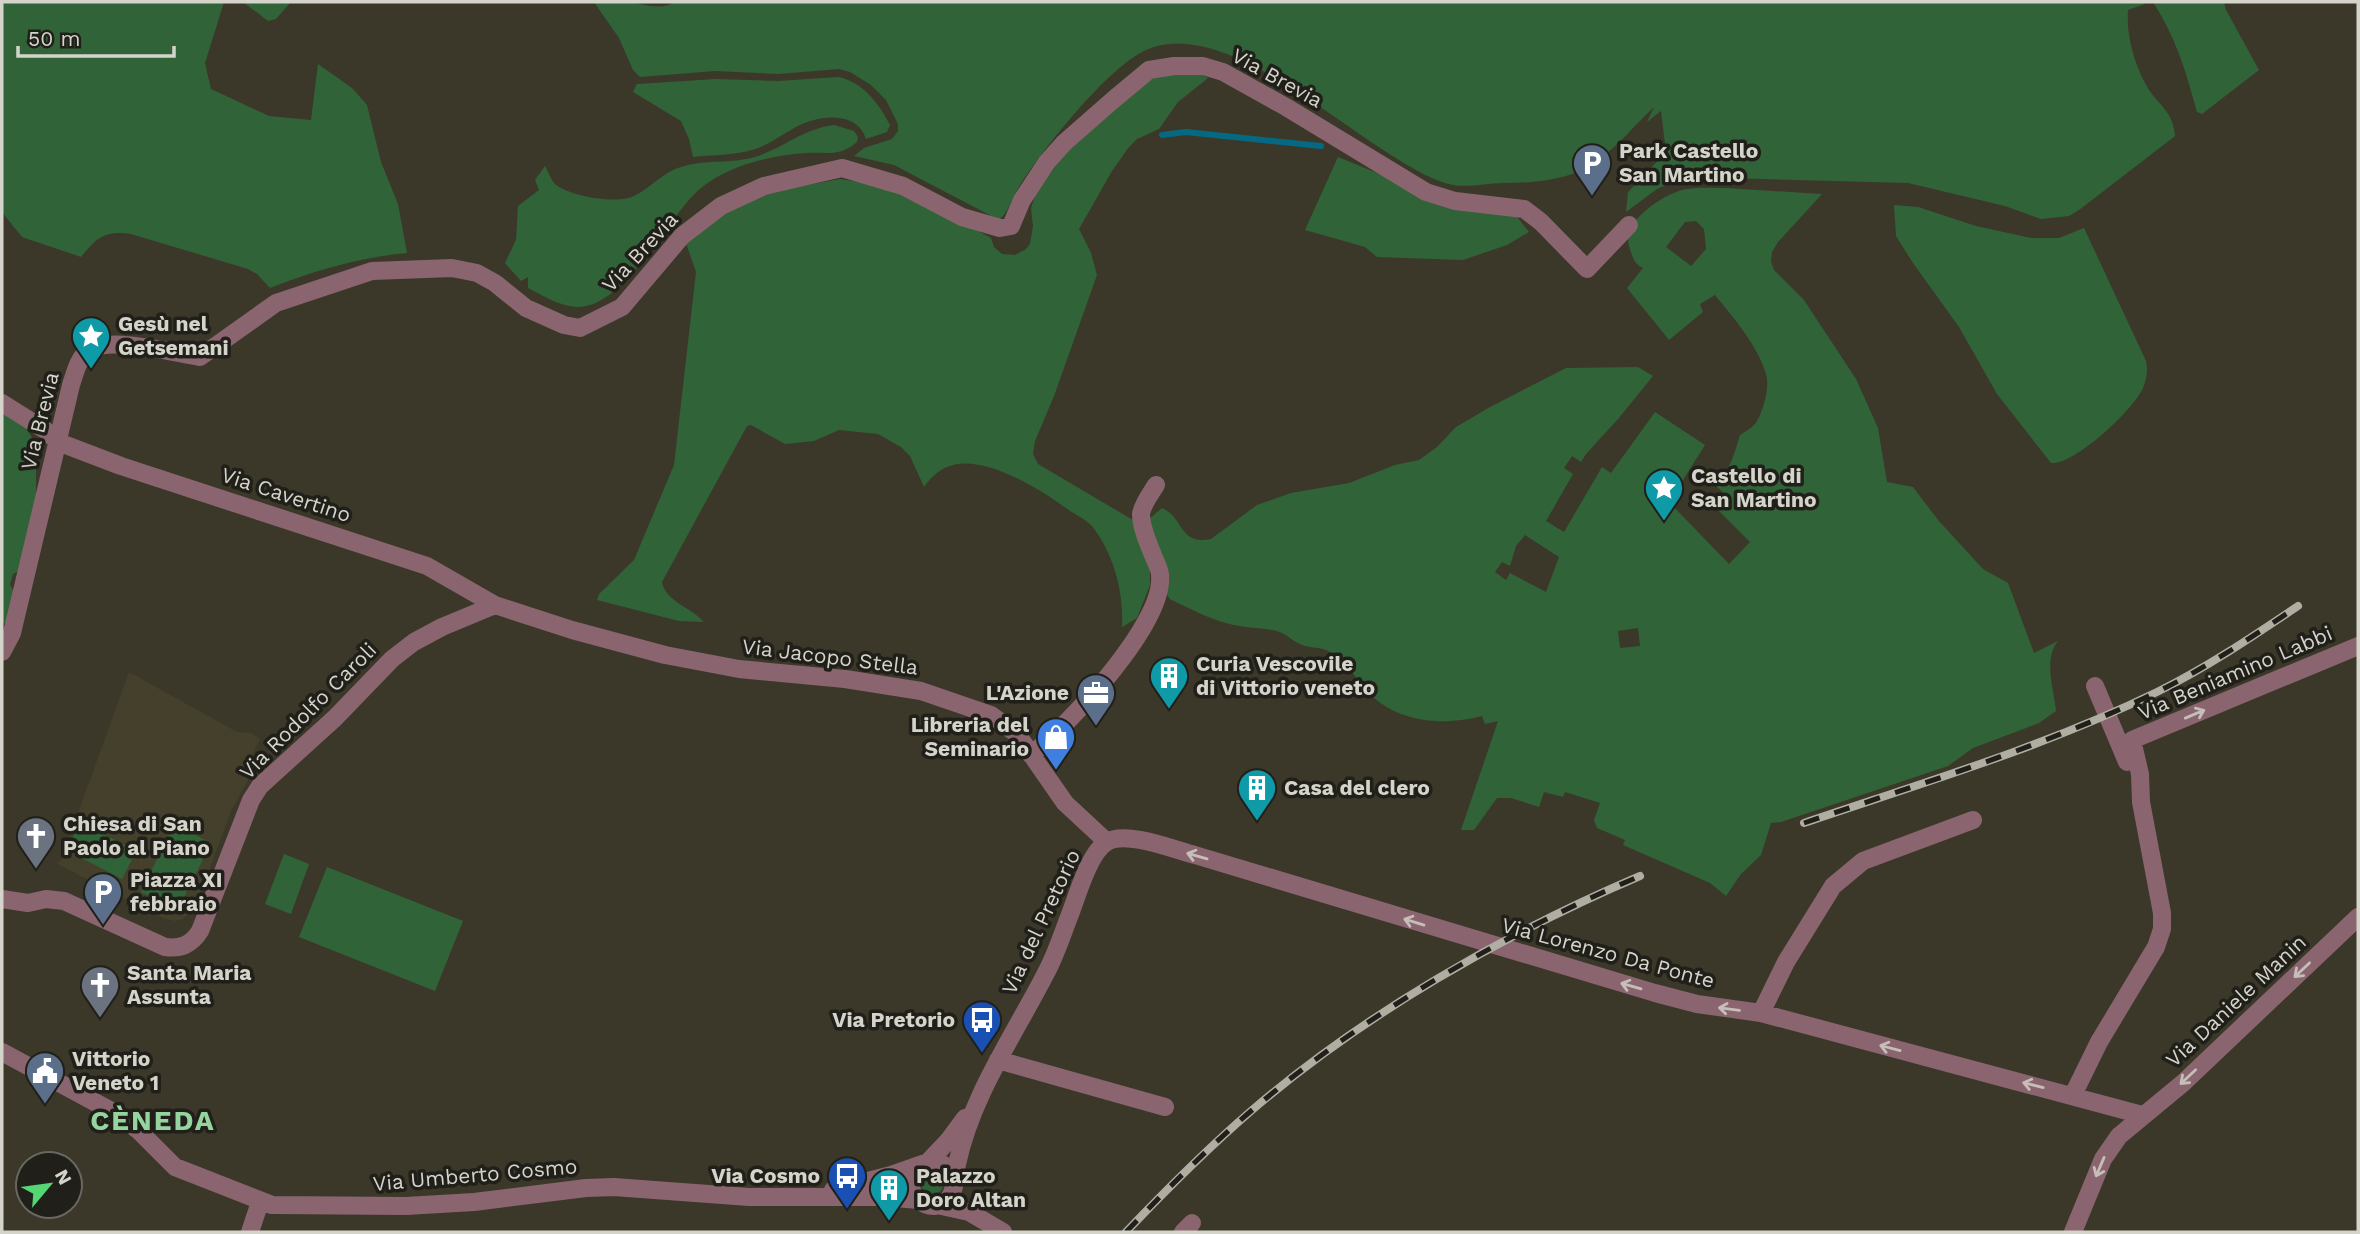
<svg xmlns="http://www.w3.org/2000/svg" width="2360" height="1234" font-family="'Work Sans',sans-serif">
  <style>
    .built { fill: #44402b }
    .green { fill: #316338; fill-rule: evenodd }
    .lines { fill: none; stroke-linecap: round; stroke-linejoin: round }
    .stream { stroke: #066984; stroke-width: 6 }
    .minor { stroke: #8a656f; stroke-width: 18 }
    .rail-casing { stroke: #b0aea3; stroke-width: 8 }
    .rail { stroke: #201f19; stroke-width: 5; stroke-dasharray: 16; stroke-linecap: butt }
    .oneway { stroke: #c6beb8 }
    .labels { text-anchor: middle; stroke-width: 7; stroke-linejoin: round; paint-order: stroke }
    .street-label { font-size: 21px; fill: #d5d4ca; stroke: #201f19 }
    .poi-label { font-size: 21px; font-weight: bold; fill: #d5d4ca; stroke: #201f19; text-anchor: start }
    .district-label { font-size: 28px; font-weight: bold; letter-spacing: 2px; fill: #95d49e; stroke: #201f19 }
  </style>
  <rect width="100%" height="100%" fill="#3b3829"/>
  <!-- built -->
  <path class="built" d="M 129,672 L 237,732 L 251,733 L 260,739 L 253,753 L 260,758 L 231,811 L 195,908 L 183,919 L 176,921 L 165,919 L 57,864 L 64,857 L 62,854 L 69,843 L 69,838 Z"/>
  <!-- green -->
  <path class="green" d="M 2,2 L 224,2 L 205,63 L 211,89 L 269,116 L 311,120 L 318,64 L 352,88 L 367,105 L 381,162 L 398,204 L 407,253 C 361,257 313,271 270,288 L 257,274 L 248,269 L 131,234 C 105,230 96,238 81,257 L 22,237 L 2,212 Z
    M 243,2 L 291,2 L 276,19 L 268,21 Z
    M 594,2 C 605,2 619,0 630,2 C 644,4 661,11 675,2 L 2143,2 L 2145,4 L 2128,10 C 2126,35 2134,63 2146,85 C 2158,106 2173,110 2175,136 L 2079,210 L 2069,216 L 2041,219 L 2005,206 L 1908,183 L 1727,178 L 1681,178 L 1657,189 L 1626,212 L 1628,192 L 1666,152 L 1661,111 L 1647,122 L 1654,107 C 1635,125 1617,147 1596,162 C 1571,180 1534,183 1504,183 C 1482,183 1463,190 1442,182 C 1363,154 1232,12 1146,50 C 1108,67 1043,149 1020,185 C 1014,195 1008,213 999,220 L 894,165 L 854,156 L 864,148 L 892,139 L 898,131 L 898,124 L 886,100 L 871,85 L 850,72 L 839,69 L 778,74 L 715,71 L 640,77 L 633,70 L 619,38 Z
    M 2153,2 L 2224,2 L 2226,10 L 2259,70 L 2202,114 L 2197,112 C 2185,69 2177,40 2153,2 Z
    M 1197,72 L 1208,78 L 1178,102 L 1159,129 L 1137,139 L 1129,147 L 1112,171 L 1079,229 L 1091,253 L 1097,275 L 1054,396 L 1035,441 L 1033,454 L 1038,464 L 1138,523 L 1150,561 L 1150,585 L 1137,618 L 1122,627 C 1124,593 1114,554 1092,526 C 1086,520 1077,515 1070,511 C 1043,491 988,456 953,465 C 940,468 931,477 924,487 L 910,456 L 901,447 L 878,434 L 839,430 L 814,441 L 785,444 L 751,425 L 747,426 L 662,582 C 665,601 692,608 704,622 L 679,621 L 597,600 L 599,594 L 634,560 L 674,465 L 696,272 L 686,243 L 706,223 L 765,193 L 840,179 L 859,182 L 906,195 L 948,214 L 991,238 L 994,247 L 1002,254 L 1015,255 L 1026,249 L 1030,244 L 1033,226 L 1031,208 L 1036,193 L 1077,137 L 1158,73 Z
    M 839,77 C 864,83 879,104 890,125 L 887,132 L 866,139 C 857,110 818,115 796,127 C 781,135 769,145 752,150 C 734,155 712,155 693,157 L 689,139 L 681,121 L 633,92 L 637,84 L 716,79 L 778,81 Z
    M 834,125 L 854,131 L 858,137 L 857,142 C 840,157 827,152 807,153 C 772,155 729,165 701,188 C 667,216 625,308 577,307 C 560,306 543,296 528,288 L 528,277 L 521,281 L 505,263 L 516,240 L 518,206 L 539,190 L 535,180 L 545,166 C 548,171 551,180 555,184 C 570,197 620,205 636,195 C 653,186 663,172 681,167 C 705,159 732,164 755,157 C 783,148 805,128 834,125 Z
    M 1338,157 L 1436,197 L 1514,213 L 1529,232 L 1507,245 L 1463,260 L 1377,257 L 1365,247 L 1305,230 Z
    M 1726,188 L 1822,194 L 1778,242 L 1772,252 L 1771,262 L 1774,270 L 1804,300 L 1856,379 L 1878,428 L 1887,482 L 1913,487 L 1938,520 L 1983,569 L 2008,583 L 2034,653 L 2058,641 C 2043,659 2054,690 2056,711 L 2039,723 L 1973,748 L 1948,766 L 1781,822 L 1771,823 L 1761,855 L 1741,874 L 1726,896 L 1710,883 L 1623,845 L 1625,840 L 1597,828 L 1594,820 L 1600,803 L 1565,792 L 1563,797 L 1544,792 L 1539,807 L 1511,798 L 1497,798 L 1474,830 L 1461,830 L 1498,721 L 1485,724 L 1482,716 C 1446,726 1399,723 1371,695 C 1357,681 1345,658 1326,650 C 1318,647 1308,648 1300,644 C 1293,641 1288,636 1282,633 C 1268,627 1253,629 1240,626 C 1214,622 1193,610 1170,599 L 1167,595 L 1149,519 L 1162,508 C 1184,517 1179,546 1211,539 L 1257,505 L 1291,493 L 1349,483 L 1395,465 L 1419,460 L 1437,447 L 1456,427 L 1490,407 L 1566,368 L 1638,367 L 1653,376 L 1618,419 L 1586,454 L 1581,462 L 1572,456 L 1564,468 L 1573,474 L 1546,521 L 1564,532 L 1602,467 L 1611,473 L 1655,412 L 1705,445 L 1669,502 L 1729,564 L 1750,542 L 1716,508 L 1727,496 L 1715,485 C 1730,471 1734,455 1740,435 C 1755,426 1757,424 1763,407 C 1766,397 1769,384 1766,374 C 1758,346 1733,317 1715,295 L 1700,304 L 1703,312 L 1669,340 L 1627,288 L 1643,268 C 1634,264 1632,256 1629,246 C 1621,221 1666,192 1687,189 C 1700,187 1714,188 1726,188 ZM 1696,221 L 1704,229 L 1706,249 L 1691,266 L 1666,247 L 1685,222 ZM 1525,535 L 1559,557 L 1546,592 L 1510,573 L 1506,580 L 1495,572 L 1502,562 L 1510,566 L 1516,546 ZM 1638,628 L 1640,646 L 1620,648 L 1618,631 Z
    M 1894,205 L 1918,207 L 1976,226 L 2031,238 L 2059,238 L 2084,228 L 2146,361 C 2148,370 2147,378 2143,388 C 2134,409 2075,465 2051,463 L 1997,394 L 1959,327 L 1913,263 L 1896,236 Z
    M 2,413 L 25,427 L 35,442 L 36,453 L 36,509 L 19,571 L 13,574 L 10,585 L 15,593 L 9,622 L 2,624 Z
    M 81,822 L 136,851 L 122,879 L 66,850 Z
    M 174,824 L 211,843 L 178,910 L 141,892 Z
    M 284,854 L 309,864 L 291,914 L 265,904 Z
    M 327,867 L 463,921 L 435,991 L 299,937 Z
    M921 1184a11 11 0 1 1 22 0a11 11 0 1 1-22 0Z"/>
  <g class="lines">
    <!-- stream -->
    <path class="stream" d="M 1162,135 L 1186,132 L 1321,146"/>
    <!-- minor -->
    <path class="minor" d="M 2,403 L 45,430 L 58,442 L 121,466 L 427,566 L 495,605 L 572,630 L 665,655 L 739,669 L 845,679 L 921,691 L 991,715 L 1017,734 L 1065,803 L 1107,842
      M 2,652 L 12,633 L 71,385 C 75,373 78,358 89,350 C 109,336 175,353 200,357 L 276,303 L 372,271 L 452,268 L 477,273 L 495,283 L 526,308 L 564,325 L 580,328 L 622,307 L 682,236 L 721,206 L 764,186 L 842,168 L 903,186 L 962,217 L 1000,228 L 1011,226 L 1022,200 L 1047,162 L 1064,143 L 1113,100 L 1149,70 L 1174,66 L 1203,66 L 1223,72 L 1286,107 L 1426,192 L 1455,201 L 1524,209 L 1541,222 L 1587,269 L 1629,225
      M 2095,686 L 2127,762
      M 1031,755 C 1068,725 1165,624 1160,575 C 1160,569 1155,561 1153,555 C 1148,543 1141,527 1141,514 C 1142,505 1151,493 1156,485
      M 2,899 L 28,903 L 46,899 L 64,901 L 165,947 C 181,949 191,945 200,931 L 251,800 L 260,786 L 335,718 L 392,659 L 414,642 L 442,627 L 495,605
      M 1761,1013 L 1786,962 L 1833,886 L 1863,861 L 1973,820
      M 2,1052 L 115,1113 L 138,1130 L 175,1167 L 272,1205 L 406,1206 L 474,1202 L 586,1188 L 614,1187 L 749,1197 L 885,1197 L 918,1200
      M 998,1060 L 1165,1107
      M 2073,1095 L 2099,1042 L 2156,947 L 2162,929 L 2162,913 L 2141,802 L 2140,774 L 2132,740 L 2358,646
      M 928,1162 L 948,1141 L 965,1118
      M 922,1165 C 890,1189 935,1224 951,1195 C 956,1186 955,1174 957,1164 C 972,1094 1015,1034 1047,971 C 1056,954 1062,935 1069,917 C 1077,897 1089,852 1107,842 C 1126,830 1175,850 1195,855 L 1655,993 L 1697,1004 L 1761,1013 L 2142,1115
      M 833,1190 L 891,1175 L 928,1162 L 942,1164 L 947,1167 L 954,1179
      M 937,1205 L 969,1212 L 1003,1232
      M 250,1232 L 260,1202
      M 1183,1232 L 1192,1223
      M 2073,1232 L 2103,1159 L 2119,1136 L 2183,1083 L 2358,917"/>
    <!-- rail casing -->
    <g class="rail-casing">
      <path id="rail" d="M 1804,823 C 1922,783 2044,747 2157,692 C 2206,668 2252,637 2298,606
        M 1126,1232 C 1166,1190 1207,1149 1251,1111 C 1364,1014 1504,934 1640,876"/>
    </g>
    <!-- rail -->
    <use href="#rail" class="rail"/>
  </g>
  <!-- one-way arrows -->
  <defs><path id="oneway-shaft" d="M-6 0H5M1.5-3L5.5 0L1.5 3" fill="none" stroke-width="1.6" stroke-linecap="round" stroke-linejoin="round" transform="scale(1.75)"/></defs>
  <g class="oneway">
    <use href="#oneway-shaft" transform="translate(2195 714) rotate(-23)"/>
    <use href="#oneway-shaft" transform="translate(1197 856) rotate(-164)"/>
    <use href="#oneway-shaft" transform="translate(1414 922) rotate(-163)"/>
    <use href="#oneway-shaft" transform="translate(2302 970) rotate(137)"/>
    <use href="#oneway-shaft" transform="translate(1631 986) rotate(-164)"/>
    <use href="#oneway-shaft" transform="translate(1729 1009) rotate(-172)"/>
    <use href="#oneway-shaft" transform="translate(1890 1048) rotate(-165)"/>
    <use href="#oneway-shaft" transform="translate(2188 1077) rotate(137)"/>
    <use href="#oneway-shaft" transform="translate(2033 1085) rotate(-166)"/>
    <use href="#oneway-shaft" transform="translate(2100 1167) rotate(113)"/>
  </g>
  <!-- icons -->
  <defs>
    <g id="parking-pin" transform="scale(2.0125)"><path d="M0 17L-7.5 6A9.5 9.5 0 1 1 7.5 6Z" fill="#5c6f8a" stroke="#201f19"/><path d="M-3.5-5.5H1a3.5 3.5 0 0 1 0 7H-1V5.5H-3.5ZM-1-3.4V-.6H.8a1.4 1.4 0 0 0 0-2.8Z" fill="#fff"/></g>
    <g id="sight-pin" transform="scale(2.0125)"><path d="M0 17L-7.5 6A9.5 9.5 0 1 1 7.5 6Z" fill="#0f9aa8" stroke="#201f19"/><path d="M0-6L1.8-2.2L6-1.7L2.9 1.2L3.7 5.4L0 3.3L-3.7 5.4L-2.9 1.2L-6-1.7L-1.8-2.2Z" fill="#fff"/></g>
    <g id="building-pin" transform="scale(2.0125)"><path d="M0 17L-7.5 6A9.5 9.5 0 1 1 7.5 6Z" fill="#0f9aa8" stroke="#201f19"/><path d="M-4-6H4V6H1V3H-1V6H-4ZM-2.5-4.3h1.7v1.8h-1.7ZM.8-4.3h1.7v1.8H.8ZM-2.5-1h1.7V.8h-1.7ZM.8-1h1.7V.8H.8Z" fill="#fff"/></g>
    <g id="office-pin" transform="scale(2.0125)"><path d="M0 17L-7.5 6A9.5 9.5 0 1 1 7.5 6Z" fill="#5c6f8a" stroke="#201f19"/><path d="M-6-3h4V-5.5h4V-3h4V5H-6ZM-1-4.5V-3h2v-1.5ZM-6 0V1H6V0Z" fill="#fff"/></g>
    <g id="shop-pin" transform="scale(2.0125)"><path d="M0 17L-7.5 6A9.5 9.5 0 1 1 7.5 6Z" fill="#3f7fe0" stroke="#201f19"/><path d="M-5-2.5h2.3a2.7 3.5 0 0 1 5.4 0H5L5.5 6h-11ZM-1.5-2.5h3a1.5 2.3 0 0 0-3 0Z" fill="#fff"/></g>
    <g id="church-pin" transform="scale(2.0125)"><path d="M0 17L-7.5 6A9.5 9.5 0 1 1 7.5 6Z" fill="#6b7280" stroke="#201f19"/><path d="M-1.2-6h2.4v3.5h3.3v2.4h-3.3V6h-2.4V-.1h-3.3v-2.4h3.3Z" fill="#fff"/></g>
    <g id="bus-pin" transform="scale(2.0125)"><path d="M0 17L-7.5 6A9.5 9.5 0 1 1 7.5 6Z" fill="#1a4fb4" stroke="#201f19"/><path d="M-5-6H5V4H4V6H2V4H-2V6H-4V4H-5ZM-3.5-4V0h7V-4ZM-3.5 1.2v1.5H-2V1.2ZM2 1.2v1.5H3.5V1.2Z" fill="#fff"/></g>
    <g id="civic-pin" transform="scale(2.0125)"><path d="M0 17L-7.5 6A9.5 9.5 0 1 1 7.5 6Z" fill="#5c6f8a" stroke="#201f19"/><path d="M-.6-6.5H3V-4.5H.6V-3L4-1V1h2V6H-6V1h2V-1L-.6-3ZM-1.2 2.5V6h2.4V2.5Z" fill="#fff"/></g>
  </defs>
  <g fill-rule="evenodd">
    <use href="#parking-pin" x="1592" y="163"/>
    <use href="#sight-pin" x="91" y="336"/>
    <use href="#sight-pin" x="1664" y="488"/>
    <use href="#building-pin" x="1169" y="676"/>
    <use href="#office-pin" x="1096" y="693"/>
    <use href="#shop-pin" x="1056" y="737"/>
    <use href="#building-pin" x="1257" y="788"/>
    <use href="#church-pin" x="36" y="836"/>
    <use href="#parking-pin" x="103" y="892"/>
    <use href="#church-pin" x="100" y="985"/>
    <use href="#bus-pin" x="982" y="1020"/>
    <use href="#civic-pin" x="45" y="1071"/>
    <use href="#bus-pin" x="847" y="1176"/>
    <use href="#building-pin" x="889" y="1188"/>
  </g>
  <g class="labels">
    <!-- street labels -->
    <g class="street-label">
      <text transform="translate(1277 78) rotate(29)" y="7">Via Brevia</text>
      <text transform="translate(640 252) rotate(-47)" y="7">Via Brevia</text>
      <text transform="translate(40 421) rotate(-76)" y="7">Via Brevia</text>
      <text transform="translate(286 495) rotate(18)" y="7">Via Cavertino</text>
      <text transform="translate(830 657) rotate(7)" y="7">Via Jacopo Stella</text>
      <text transform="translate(2235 673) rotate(-23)" y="7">Via Beniamino Labbi</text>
      <text transform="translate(308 711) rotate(-45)" y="7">Via Rodolfo Caroli</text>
      <text transform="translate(1041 922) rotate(-65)" y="7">Via del Pretorio</text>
      <text transform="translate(1608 953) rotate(15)" y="7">Via Lorenzo Da Ponte</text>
      <text transform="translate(2236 1001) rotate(-43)" y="7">Via Daniele Manin</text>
      <text transform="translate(475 1175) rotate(-5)" y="7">Via Umberto Cosmo</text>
    </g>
    <!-- poi labels -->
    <g class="poi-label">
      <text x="1619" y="158">Park Castello<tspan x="1619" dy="24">San Martino</tspan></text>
      <text x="118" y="331">Gesù nel<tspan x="118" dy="24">Getsemani</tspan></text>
      <text x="1691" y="483">Castello di<tspan x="1691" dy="24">San Martino</tspan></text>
      <text x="1196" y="671">Curia Vescovile<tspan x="1196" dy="24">di Vittorio veneto</tspan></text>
      <text x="1069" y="700" text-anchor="end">L'Azione</text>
      <text x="1029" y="732" text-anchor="end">Libreria del<tspan x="1029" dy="24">Seminario</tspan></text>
      <text x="1284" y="795">Casa del clero</text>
      <text x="63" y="831">Chiesa di San<tspan x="63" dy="24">Paolo al Piano</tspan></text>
      <text x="130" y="887">Piazza XI<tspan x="130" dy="24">febbraio</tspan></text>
      <text x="127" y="980">Santa Maria<tspan x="127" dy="24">Assunta</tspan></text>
      <text x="955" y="1027" text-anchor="end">Via Pretorio</text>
      <text x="72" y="1066">Vittorio<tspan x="72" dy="24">Veneto 1</tspan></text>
      <text x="820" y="1183" text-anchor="end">Via Cosmo</text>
      <text x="916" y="1183">Palazzo<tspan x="916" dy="24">Doro Altan</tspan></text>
    </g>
    <!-- district labels -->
    <g class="district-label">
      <text x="153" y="1130">CÈNEDA</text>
    </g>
  </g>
  <!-- border -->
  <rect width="2360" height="1234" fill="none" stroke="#d5d4ca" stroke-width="7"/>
  <!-- north arrow -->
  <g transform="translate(49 1185) rotate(61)"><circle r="33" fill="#201f19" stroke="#686760" stroke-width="2"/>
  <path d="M0-5L12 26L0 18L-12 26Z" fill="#53d673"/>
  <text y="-10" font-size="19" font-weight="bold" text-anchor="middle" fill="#d5d4ca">N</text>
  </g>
  <!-- scale -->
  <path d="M18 46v10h156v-10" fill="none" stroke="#d5d4ca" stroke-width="3.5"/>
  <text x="28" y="46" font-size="21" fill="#d5d4ca" stroke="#201f19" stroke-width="5" paint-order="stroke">50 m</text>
</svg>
